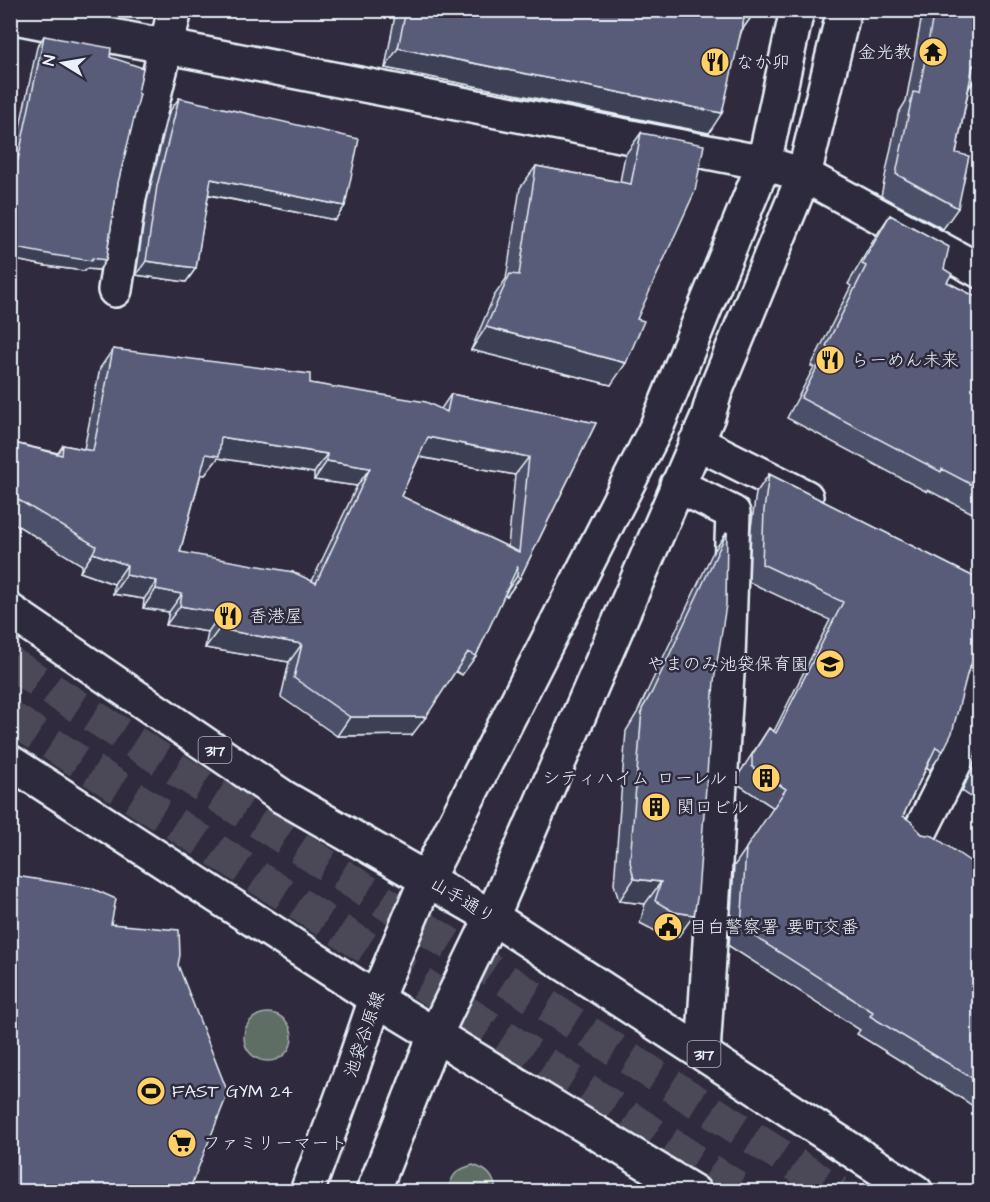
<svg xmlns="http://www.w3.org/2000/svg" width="990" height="1202" font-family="'Architects Daughter','Klee One',sans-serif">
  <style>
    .green { fill: #5f6e65; stroke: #a4b0ae; stroke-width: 1.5 }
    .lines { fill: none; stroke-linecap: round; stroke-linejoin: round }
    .highway-tunnel { stroke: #4b4859; stroke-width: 33; stroke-dasharray: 33 16; stroke-linecap: butt }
    .minor-casing { stroke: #e8f1f8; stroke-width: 38 }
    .major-casing { stroke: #e8f1f8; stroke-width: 38 }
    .minor { stroke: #2f2a3d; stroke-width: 33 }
    .major { stroke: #2f2a3d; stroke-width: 33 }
    .wall { fill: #4c4f67; stroke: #e8f1f8; stroke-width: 1.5; fill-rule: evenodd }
    .shaded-wall { fill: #3e4054; stroke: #e8f1f8; stroke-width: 1.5 }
    .building { fill: #585c78; stroke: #e8f1f8; stroke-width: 1.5; fill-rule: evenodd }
    .labels { text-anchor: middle; stroke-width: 5; stroke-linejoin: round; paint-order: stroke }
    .shield { fill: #2f2a3d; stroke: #b0b5c0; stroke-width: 1.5 }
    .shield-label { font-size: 16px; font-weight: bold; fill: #e8f1f8 }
    .poi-label { font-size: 18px; fill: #e8f1f8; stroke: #2f2a3d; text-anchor: start }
    .street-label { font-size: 18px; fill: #e8f1f8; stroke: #2f2a3d }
  </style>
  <rect width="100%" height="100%" fill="#2f2a3d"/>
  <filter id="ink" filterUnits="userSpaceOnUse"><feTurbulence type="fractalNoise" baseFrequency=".0167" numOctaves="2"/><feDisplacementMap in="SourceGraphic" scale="12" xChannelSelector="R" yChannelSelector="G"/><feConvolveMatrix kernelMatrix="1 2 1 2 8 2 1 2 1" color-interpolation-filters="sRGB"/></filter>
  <g filter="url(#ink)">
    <!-- green -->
    <path class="green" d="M244 1037a24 24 0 1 1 48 0a24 24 0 1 1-48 0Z
      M 473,1165 C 488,1170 494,1176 496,1191 L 448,1191 C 451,1175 457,1169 473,1165 Z"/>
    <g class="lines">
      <!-- highway-tunnel -->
      <path class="highway-tunnel" d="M 10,663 L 838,1192
        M 10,717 L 744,1192"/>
      <!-- minor casing -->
      <g class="minor-casing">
        <path id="minor" d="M 10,16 L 764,163 L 804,175 L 980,271
          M 115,290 L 129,197 L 175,10
          M 696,442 L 806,497
          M 677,485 L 733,513 L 728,658 L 703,1053
          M 918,836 L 957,758 L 973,694 L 980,681
          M 427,878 L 657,426 L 764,163 L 797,10
          M 492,917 L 708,416 L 715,392 L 804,175 L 844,10"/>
      </g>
      <!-- major casing -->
      <g class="major-casing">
        <path id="major" d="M 10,611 L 283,797 L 492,917 L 916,1192
          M 10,762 L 376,999 L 694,1192
          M 307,1192 L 350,1075 L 376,999 L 427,878
          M 373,1192 L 435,1035 L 492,917"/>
      </g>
      <!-- minor -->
      <use href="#minor" class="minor"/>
      <!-- major -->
      <use href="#major" class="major"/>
    </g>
    <!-- wall -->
    <path class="wall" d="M 396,10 L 756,10 L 742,30 L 709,133 L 385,68 Z
      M 923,10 L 980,10 L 980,72 L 969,88 L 956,153 L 958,208 L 943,229 L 881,196 L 898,114 L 906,101 Z
      M 44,36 L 110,57 L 118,183 L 106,260 L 99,270 L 86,269 L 84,271 L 46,266 L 10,259 L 10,159 L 13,159 L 37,47 Z
      M 179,98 L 345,206 L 335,220 L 208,195 L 196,268 L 186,282 L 136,275 L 147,201 L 169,112 Z
      M 641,133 L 637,319 L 611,385 L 471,350 L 494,296 L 506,279 L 520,188 L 536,166 L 620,182 L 625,155 Z
      M 890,215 L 944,269 L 947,282 L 980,299 L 980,517 L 928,490 L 927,492 L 787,418 L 814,367 L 811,366 L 851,286 L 848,284 L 876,236 Z
      M 113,349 L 310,383 L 441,409 L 451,394 L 596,423 L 520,578 L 507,596 L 504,595 L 476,656 L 462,675 L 455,671 L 412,735 L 337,736 L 281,697 L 289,662 L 205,648 L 208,632 L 166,625 L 169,612 L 143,608 L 144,599 L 113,594 L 114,584 L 80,572 L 82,565 L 10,521 L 10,442 L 58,453 L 63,445 L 84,449 L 100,368 ZM 419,457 L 515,475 L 508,547 L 401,496 ZM 218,458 L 314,473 L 314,480 L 357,486 L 312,581 L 180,552 L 201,474 L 205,475 Z
      M 769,474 L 980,580 L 980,663 L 971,665 L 968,671 L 943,751 L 930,770 L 927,767 L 903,816 L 922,834 L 970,862 L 980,846 L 980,1111 L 964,1100 L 857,1034 L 860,1030 L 729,946 L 734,866 L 774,808 L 739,785 L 739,774 L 769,728 L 774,731 L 830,620 L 749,582 L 751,528 L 756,493 Z
      M 727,532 L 678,937 L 659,933 L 640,923 L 645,904 L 619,901 L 614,884 L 626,731 L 637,713 L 712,554 Z
      M 980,745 L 980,803 L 962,791 L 975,763 Z"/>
    <!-- shaded-wall -->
    <path class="shaded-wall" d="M 80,10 L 113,10 L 109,16 Z
      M 745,10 L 756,10 L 742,30 Z
      M 398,48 L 722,113 L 709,133 L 385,68 Z
      M 973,65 L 980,66 L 980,72 L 968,88 Z
      M 211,179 L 345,206 L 335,220 L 201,193 Z
      M 10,247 L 92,258 L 106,260 L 99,270 L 86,269 L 84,271 L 46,266 L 10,259 Z
      M 146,261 L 196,268 L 186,282 L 136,275 Z
      M 486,327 L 626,363 L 611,385 L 471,350 Z
      M 221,437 L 327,454 L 314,473 L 218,458 L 205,475 L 193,473 L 206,454 Z
      M 428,437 L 529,457 L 515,475 L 415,456 Z
      M 327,461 L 370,468 L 357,486 L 314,480 Z
      M 93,553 L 127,565 L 114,584 L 80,572 Z
      M 126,575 L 157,581 L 144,599 L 113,594 Z
      M 517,576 L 520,578 L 507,596 L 504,595 Z
      M 156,589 L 182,594 L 169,612 L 143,608 Z
      M 180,606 L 221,613 L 208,632 L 166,625 Z
      M 219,629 L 302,644 L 289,662 L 205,648 Z
      M 980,650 L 980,663 L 970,665 L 976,654 Z
      M 350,717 L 426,717 L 412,735 L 337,736 Z
      M 634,879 L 661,882 L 645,904 L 619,901 Z
      M 674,912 L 694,915 L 678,937 L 659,933 Z"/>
    <!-- building -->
    <path class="building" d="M 406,10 L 746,10 L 722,113 L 398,48 Z
      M 934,10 L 980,10 L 980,66 L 973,65 L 956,153 L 969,156 L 958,208 L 896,174 L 913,92 L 919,93 Z
      M 44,36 L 111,48 L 110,57 L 143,68 L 138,93 L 140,94 L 118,183 L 106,260 L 92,258 L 92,261 L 53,255 L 10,247 L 10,159 L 18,160 Z
      M 179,98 L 359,139 L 345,206 L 211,179 L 196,268 L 146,261 L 157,186 Z
      M 641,133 L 704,145 L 695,191 L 637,319 L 644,321 L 626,363 L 486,327 L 510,274 L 519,275 L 536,166 L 631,184 Z
      M 890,215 L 949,247 L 944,269 L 952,274 L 947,282 L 980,299 L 980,489 L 942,469 L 941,472 L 801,398 L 828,347 L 826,346 L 866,266 L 862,264 Z
      M 113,349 L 310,374 L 310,383 L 426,402 L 447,412 L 451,394 L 596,423 L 520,578 L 517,576 L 518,566 L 476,656 L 468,652 L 426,717 L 350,717 L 294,678 L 302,644 L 219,629 L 221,613 L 180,606 L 182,594 L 156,589 L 157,581 L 126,575 L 127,565 L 93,553 L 96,546 L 10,495 L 10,442 L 62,455 L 63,445 L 93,451 ZM 221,437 L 327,454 L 327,461 L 370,468 L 316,583 L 293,572 L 180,552 L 206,454 L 219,456 ZM 428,437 L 529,457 L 519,552 L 401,496 Z
      M 769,474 L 980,580 L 980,650 L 976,654 L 968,671 L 952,733 L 943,751 L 936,747 L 903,816 L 913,823 L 916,828 L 922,834 L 933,836 L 971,862 L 980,849 L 980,1083 L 870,1016 L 873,1012 L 741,928 L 746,848 L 786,789 L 752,767 L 752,755 L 769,728 L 776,733 L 843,602 L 762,564 L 764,510 Z
      M 727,532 L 726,605 L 714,681 L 698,893 L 694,915 L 674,912 L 655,901 L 661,882 L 634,879 L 630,862 L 642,709 L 652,692 Z
      M 980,762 L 980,776 L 974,773 Z
      M 10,875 L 91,888 L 116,899 L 111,924 L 179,930 L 180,955 L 178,965 L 228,1093 L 189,1191 L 10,1191 Z"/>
  </g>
  <!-- icons -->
  <defs>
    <g id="temple-disc" transform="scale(1.5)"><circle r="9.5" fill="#ffd166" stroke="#2f2a3d"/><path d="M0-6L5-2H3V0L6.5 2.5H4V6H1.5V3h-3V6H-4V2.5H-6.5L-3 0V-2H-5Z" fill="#111"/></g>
    <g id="restaurant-disc" transform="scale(1.5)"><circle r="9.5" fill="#ffd166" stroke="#2f2a3d"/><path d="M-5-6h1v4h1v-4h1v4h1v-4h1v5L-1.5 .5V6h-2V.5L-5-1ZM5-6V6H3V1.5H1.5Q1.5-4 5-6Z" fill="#111"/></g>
    <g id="school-disc" transform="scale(1.5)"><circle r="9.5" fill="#ffd166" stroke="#2f2a3d"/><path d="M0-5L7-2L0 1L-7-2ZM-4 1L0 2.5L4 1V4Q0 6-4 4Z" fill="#111"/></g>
    <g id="building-disc" transform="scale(1.5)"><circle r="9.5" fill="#ffd166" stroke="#2f2a3d"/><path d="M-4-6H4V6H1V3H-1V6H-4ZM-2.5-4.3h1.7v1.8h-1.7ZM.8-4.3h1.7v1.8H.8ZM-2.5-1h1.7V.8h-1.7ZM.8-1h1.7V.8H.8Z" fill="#111"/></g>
    <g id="civic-disc" transform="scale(1.5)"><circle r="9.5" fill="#ffd166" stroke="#2f2a3d"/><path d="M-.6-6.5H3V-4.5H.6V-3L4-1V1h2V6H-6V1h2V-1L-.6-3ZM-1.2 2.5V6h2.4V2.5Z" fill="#111"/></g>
    <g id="stadium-disc" transform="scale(1.5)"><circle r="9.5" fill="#ffd166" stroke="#2f2a3d"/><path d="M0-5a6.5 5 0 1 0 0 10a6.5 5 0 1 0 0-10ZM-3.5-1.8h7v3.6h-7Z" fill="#111"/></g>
    <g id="supermarket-disc" transform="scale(1.5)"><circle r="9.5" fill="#ffd166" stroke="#2f2a3d"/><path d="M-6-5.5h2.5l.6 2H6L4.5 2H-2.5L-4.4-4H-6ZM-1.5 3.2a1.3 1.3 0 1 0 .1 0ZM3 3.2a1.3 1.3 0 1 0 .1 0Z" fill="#111"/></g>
  </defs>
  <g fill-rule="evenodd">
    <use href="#temple-disc" x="933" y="52"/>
    <use href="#restaurant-disc" x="715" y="62"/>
    <use href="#restaurant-disc" x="830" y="360"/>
    <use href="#restaurant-disc" x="228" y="616"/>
    <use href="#school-disc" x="830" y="664"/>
    <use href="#building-disc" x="766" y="778"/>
    <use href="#building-disc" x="656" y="807"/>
    <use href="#civic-disc" x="668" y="927"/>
    <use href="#stadium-disc" x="151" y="1091"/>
    <use href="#supermarket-disc" x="182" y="1143"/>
  </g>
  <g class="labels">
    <!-- shield labels -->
    <g class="shield">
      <rect x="198.5" y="737" width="33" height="26" rx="4.5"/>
      <rect x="687.5" y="1041" width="33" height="26" rx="4.5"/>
    </g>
    <g class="shield-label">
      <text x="215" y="756">317</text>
      <text x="704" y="1060">317</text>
    </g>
    <!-- poi labels -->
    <g class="poi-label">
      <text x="912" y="58" text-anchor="end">金光教</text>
      <text x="736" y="68">なか卯</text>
      <text x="851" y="366">らーめん未来</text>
      <text x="249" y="622">香港屋</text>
      <text x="809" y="670" text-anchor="end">やまのみ池袋保育園</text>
      <text x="745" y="784" text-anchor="end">シティハイム ローレルⅠ</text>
      <text x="677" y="813">関口ビル</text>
      <text x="689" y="933">目白警察署 要町交番</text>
      <text x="172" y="1097">FAST GYM 24</text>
      <text x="203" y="1149">ファミリーマート</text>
    </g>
    <!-- street labels -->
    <g class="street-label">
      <text transform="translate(463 900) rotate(31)" y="6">山手通り</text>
      <text transform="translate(364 1034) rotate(-71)" y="6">池袋谷原線</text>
    </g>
  </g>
  <!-- margin -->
  <rect width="990" height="1202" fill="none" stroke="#2f2a3d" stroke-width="36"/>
  <rect x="18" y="18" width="954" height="1166" fill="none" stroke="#e8f1f8" stroke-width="2" filter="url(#ink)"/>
  <!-- north arrow -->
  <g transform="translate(63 63) rotate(281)" stroke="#2f2a3d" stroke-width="4.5" paint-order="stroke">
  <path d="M0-4.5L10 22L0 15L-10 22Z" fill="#e8f1f8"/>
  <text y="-9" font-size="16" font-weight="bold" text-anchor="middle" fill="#e8f1f8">N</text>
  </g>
</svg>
